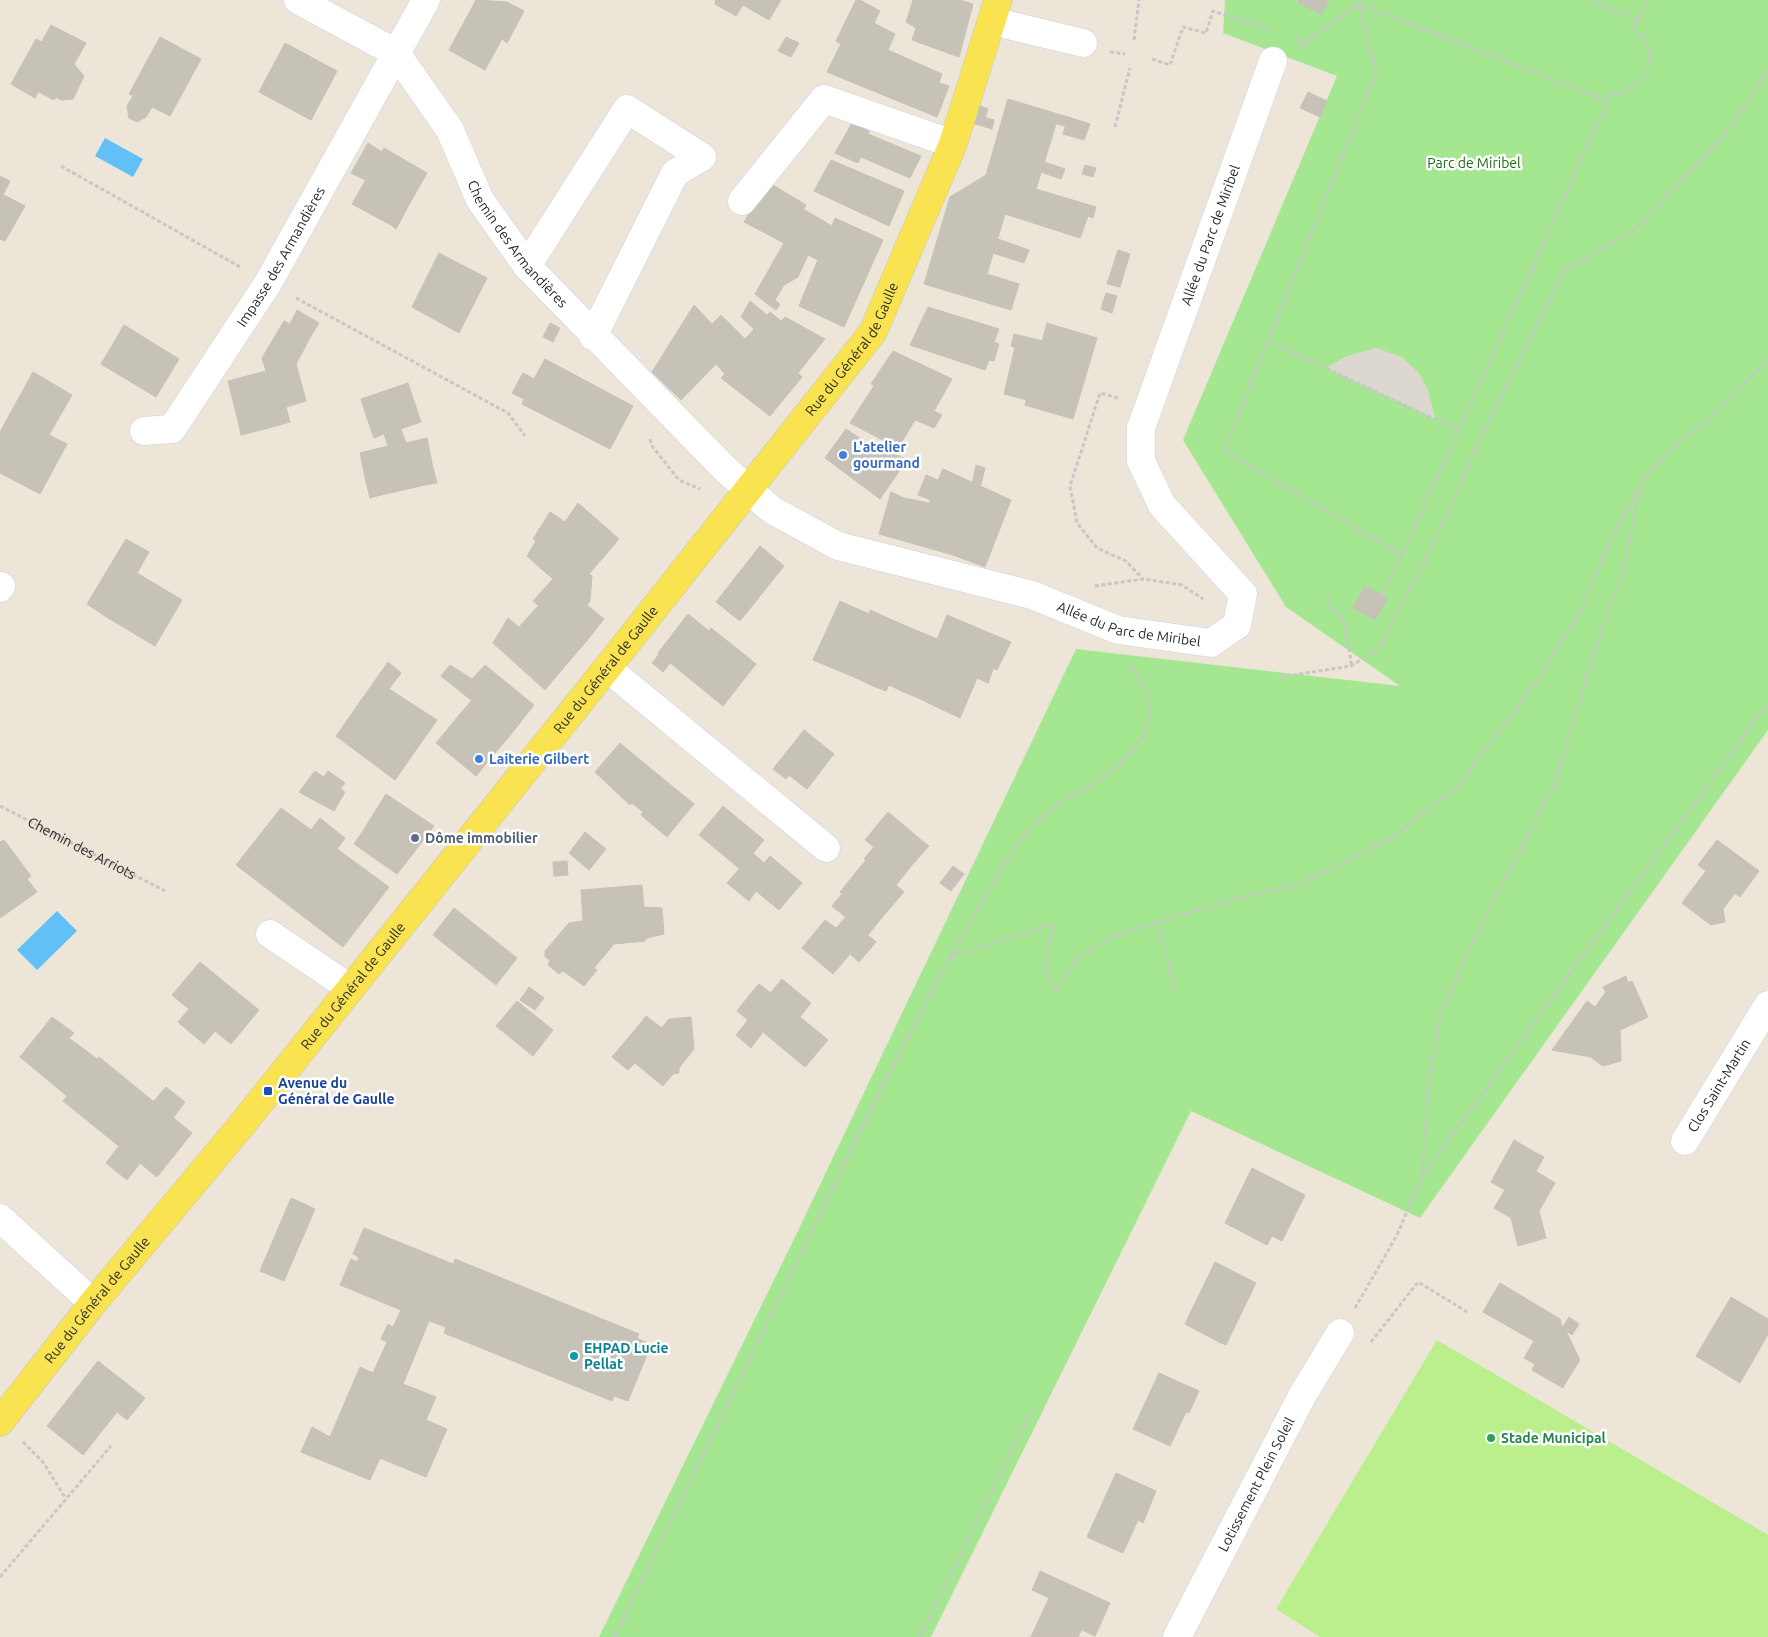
<svg xmlns="http://www.w3.org/2000/svg" width="1768" height="1637" font-family="Ubuntu,sans-serif">
  <style>
    .green { fill: #a5e790 }
    .pitch { fill: #bbef8b }
    .plaza { fill: #dcd8d0 }
    .water { fill: #63c0f6 }
    .building { fill: #c7c2b8; stroke: #c7c2b2 }
    .lines { fill: none; stroke-linecap: round; stroke-linejoin: round }
    .minor-casing { stroke: #ced0e3; stroke-width: 29 }
    .major-casing { stroke: #c7c7c7; stroke-width: 29 }
    .path { stroke: #c7c7c7; stroke-width: 3; stroke-dasharray: 4 2.5; stroke-linecap: butt }
    .minor { stroke: #fff; stroke-width: 28 }
    .major { stroke: #f9e350; stroke-width: 28 }
    .shop-dot { fill: #3f7fe0; stroke: #fff; stroke-width: 2 }
    .service-dot { fill: #5c6f8a; stroke: #fff; stroke-width: 2 }
    .transit-dot { fill: #1a4fb4; stroke: #fff; stroke-width: 2 }
    .culture-dot { fill: #0f9aa8; stroke: #fff; stroke-width: 2 }
    .leisure-dot { fill: #2e9e5b; stroke: #fff; stroke-width: 2 }
    .labels { text-anchor: middle; stroke-width: 5; stroke-linejoin: round; paint-order: stroke }
    .park-label { font-size: 14px; fill: #1e6915; stroke: #fff }
    .street-label { font-size: 14px; fill: #282828; stroke: #fff }
    .shop-label { font-size: 14px; font-weight: bold; fill: #366cbe; stroke: #fff; text-anchor: start }
    .service-label { font-size: 14px; font-weight: bold; fill: #4e5e75; stroke: #fff; text-anchor: start }
    .transit-label { font-size: 14px; font-weight: bold; fill: #164399; stroke: #fff; text-anchor: start }
    .culture-label { font-size: 14px; font-weight: bold; fill: #0d838f; stroke: #fff; text-anchor: start }
    .leisure-label { font-size: 14px; font-weight: bold; fill: #27864d; stroke: #fff; text-anchor: start }
  </style>
  <rect width="100%" height="100%" fill="#ece5d8"/>
  <!-- green -->
  <path class="green" d="M 1225,0 L 1768,0 L 1768,730 L 1420,1218 L 1191,1111 L 931,1637 L 599,1637 L 796,1235 L 1076,649 L 1400,686 L 1286,607 L 1183,440 L 1337,76 L 1223,33 Z"/>
  <!-- pitch -->
  <path class="pitch" d="M 1437,1340 L 1768,1535 L 1768,1637 L 1320,1637 L 1276,1609 Z"/>
  <!-- plaza -->
  <path class="plaza" d="M 1376,348 L 1402,357 L 1420,374 L 1428,390 L 1435,419 L 1326,368 L 1347,356 Z"/>
  <!-- water -->
  <path class="water" d="M 105,138 L 143,159 L 133,177 L 95,156 Z
    M 57,911 L 77,931 L 37,970 L 17,950 Z"/>
  <!-- building -->
  <path class="building" d="M 476,0 L 507,2 L 498,15 L 516,26 L 507,43 L 502,39 L 485,70 L 449,50 Z
    M 716,0 L 781,0 L 769,20 L 743,5 L 736,16 L 715,4 Z
    M 856,0 L 860,0 L 880,11 L 874,23 L 895,34 L 888,50 L 942,74 L 939,83 L 949,86 L 937,117 L 827,72 L 841,44 L 836,41 Z
    M 913,0 L 960,0 L 973,4 L 959,57 L 912,40 L 916,28 L 906,22 Z
    M 1299,0 L 1329,0 L 1322,14 L 1298,3 Z
    M 507,2 L 524,11 L 516,26 L 498,15 Z
    M 51,25 L 86,43 L 74,64 L 84,76 L 73,99 L 61,100 L 56,97 L 54,100 L 20,82 Z
    M 160,37 L 201,59 L 170,116 L 152,107 L 146,117 L 137,122 L 129,118 L 127,106 L 133,96 L 129,94 Z
    M 786,37 L 799,43 L 791,57 L 778,51 Z
    M 36,39 L 42,42 L 20,82 L 38,92 L 35,98 L 11,84 Z
    M 285,43 L 337,71 L 311,120 L 259,92 Z
    M 1308,92 L 1327,101 L 1320,117 L 1300,108 Z
    M 1008,99 L 1068,117 L 1065,126 L 1056,124 L 1036,189 L 1096,207 L 1093,218 L 1088,216 L 1080,238 L 1005,214 L 987,274 L 1019,284 L 1011,310 L 924,284 L 950,197 L 986,175 Z
    M 978,105 L 988,109 L 985,118 L 975,114 Z
    M 975,114 L 994,120 L 992,129 L 972,123 Z
    M 1068,117 L 1090,124 L 1084,140 L 1063,134 Z
    M 852,123 L 869,131 L 868,134 L 921,156 L 910,178 L 861,157 L 858,163 L 835,153 Z
    M 368,143 L 382,152 L 365,180 L 351,173 Z
    M 384,148 L 427,173 L 410,203 L 405,200 L 391,225 L 352,204 Z
    M 831,160 L 904,191 L 889,226 L 814,191 Z
    M 1044,162 L 1065,169 L 1061,179 L 1041,172 Z
    M 1085,165 L 1096,168 L 1093,177 L 1082,174 Z
    M 0,176 L 10,181 L 3,195 L 0,193 Z
    M 768,182 L 806,205 L 784,243 L 744,222 Z
    M 0,193 L 25,206 L 5,241 L 0,239 Z
    M 405,200 L 410,203 L 396,229 L 391,225 Z
    M 803,209 L 832,226 L 818,260 L 784,243 Z
    M 835,218 L 883,240 L 844,327 L 799,306 Z
    M 998,239 L 1029,250 L 1024,263 L 993,253 Z
    M 784,243 L 808,255 L 798,277 L 784,285 L 775,300 L 770,296 L 765,302 L 755,294 Z
    M 1118,250 L 1130,254 L 1120,287 L 1107,284 Z
    M 439,253 L 487,278 L 459,333 L 412,307 Z
    M 1106,293 L 1117,296 L 1112,313 L 1101,309 Z
    M 770,296 L 780,304 L 776,310 L 765,302 Z
    M 750,301 L 767,315 L 754,329 L 741,317 Z
    M 694,305 L 712,324 L 721,315 L 745,339 L 770,312 L 781,321 L 785,317 L 825,339 L 798,373 L 802,377 L 770,416 L 721,378 L 725,374 L 716,364 L 681,400 L 652,372 Z
    M 928,307 L 999,329 L 994,342 L 999,344 L 994,361 L 989,360 L 985,370 L 910,345 Z
    M 297,310 L 319,323 L 311,336 L 290,324 Z
    M 284,321 L 311,336 L 296,364 L 306,401 L 286,407 L 290,422 L 265,429 L 263,418 L 239,425 L 228,381 L 266,371 L 262,358 Z
    M 550,323 L 560,328 L 553,342 L 543,337 Z
    M 1047,323 L 1097,338 L 1073,419 L 1025,405 Z
    M 124,325 L 179,359 L 156,397 L 101,364 Z
    M 1014,334 L 1043,341 L 1040,354 L 1011,346 Z
    M 1015,347 L 1040,354 L 1027,400 L 1004,394 Z
    M 893,351 L 952,379 L 934,411 L 942,415 L 934,428 L 915,420 L 898,448 L 850,423 L 874,386 L 871,384 Z
    M 545,359 L 633,406 L 610,449 L 522,404 L 524,399 L 512,393 L 523,373 L 534,379 Z
    M 33,372 L 72,395 L 49,435 L 67,444 L 40,494 L 0,473 L 0,432 Z
    M 408,383 L 421,422 L 401,429 L 406,443 L 427,438 L 433,468 L 422,470 L 425,485 L 381,495 L 378,479 L 366,482 L 360,453 L 388,446 L 384,434 L 374,438 L 368,421 L 387,414 L 379,393 Z
    M 379,393 L 387,414 L 368,421 L 361,399 Z
    M 263,418 L 265,429 L 241,435 L 239,425 Z
    M 846,429 L 882,453 L 885,449 L 907,460 L 880,499 L 825,458 Z
    M 976,465 L 985,468 L 980,488 L 972,484 Z
    M 433,468 L 437,483 L 425,485 L 422,470 Z
    M 943,469 L 1011,500 L 985,567 L 953,555 L 879,534 L 891,492 L 904,498 L 929,503 L 934,490 L 922,485 L 926,475 L 938,480 Z
    M 378,479 L 381,495 L 370,498 L 366,482 Z
    M 922,485 L 934,490 L 931,500 L 918,495 Z
    M 578,503 L 619,539 L 589,574 L 592,576 L 590,601 L 587,605 L 604,619 L 585,643 L 533,601 L 553,579 L 538,566 L 548,550 L 533,539 L 550,512 L 565,522 Z
    M 126,539 L 149,552 L 137,573 L 182,600 L 155,646 L 108,618 L 123,593 L 102,579 Z
    M 536,541 L 548,550 L 538,566 L 527,556 Z
    M 760,546 L 784,566 L 740,621 L 716,602 Z
    M 102,579 L 123,593 L 108,618 L 87,604 Z
    M 1365,586 L 1388,598 L 1375,620 L 1353,608 Z
    M 840,601 L 869,614 L 870,610 L 899,623 L 895,631 L 937,651 L 941,644 L 936,642 L 947,615 L 1011,642 L 997,670 L 983,664 L 960,718 L 916,697 L 918,691 L 908,686 L 906,693 L 876,679 L 873,686 L 856,678 L 859,672 L 844,666 L 842,672 L 813,660 Z
    M 539,605 L 585,643 L 565,666 L 519,627 Z
    M 688,614 L 709,631 L 711,628 L 745,655 L 712,697 L 658,653 Z
    M 508,618 L 565,666 L 545,690 L 493,643 Z
    M 899,623 L 937,639 L 936,642 L 941,644 L 937,651 L 895,631 Z
    M 659,654 L 670,663 L 663,672 L 652,663 Z
    M 745,655 L 756,664 L 723,706 L 712,697 Z
    M 388,662 L 401,673 L 389,689 L 437,720 L 395,780 L 336,736 Z
    M 983,664 L 993,669 L 988,683 L 977,678 Z
    M 450,665 L 472,679 L 485,665 L 534,705 L 512,733 L 441,676 Z
    M 844,666 L 859,672 L 856,678 L 842,672 Z
    M 876,679 L 889,685 L 886,691 L 873,686 Z
    M 908,686 L 918,691 L 916,697 L 906,693 Z
    M 472,700 L 512,733 L 495,753 L 455,720 Z
    M 455,720 L 495,753 L 476,776 L 436,743 Z
    M 804,730 L 834,754 L 807,789 L 789,775 L 786,779 L 773,769 Z
    M 620,743 L 656,773 L 630,805 L 595,772 Z
    M 315,771 L 345,792 L 334,811 L 299,792 Z
    M 328,771 L 345,783 L 341,788 L 324,777 Z
    M 656,773 L 694,804 L 667,837 L 641,815 L 643,812 L 632,803 Z
    M 386,794 L 434,826 L 405,864 L 361,834 Z
    M 723,806 L 764,840 L 740,869 L 699,835 Z
    M 281,808 L 389,887 L 343,947 L 236,865 Z
    M 888,812 L 920,839 L 904,858 L 912,865 L 896,885 L 864,859 L 874,847 L 865,840 Z
    M 320,818 L 345,838 L 337,849 L 311,830 Z
    M 585,832 L 606,849 L 589,870 L 569,853 Z
    M 361,834 L 405,864 L 397,874 L 354,844 Z
    M 920,839 L 929,846 L 912,865 L 904,858 Z
    M 4,840 L 31,876 L 27,879 L 37,892 L 0,918 L 0,842 Z
    M 1717,840 L 1759,871 L 1740,897 L 1735,893 L 1723,909 L 1725,922 L 1711,925 L 1682,903 L 1706,871 L 1698,865 Z
    M 753,853 L 764,863 L 770,856 L 802,883 L 779,910 L 756,891 L 749,901 L 727,883 Z
    M 866,860 L 894,883 L 874,907 L 884,915 L 868,935 L 832,906 L 842,894 L 840,892 Z
    M 567,861 L 568,875 L 554,876 L 553,862 Z
    M 953,866 L 964,874 L 951,891 L 940,883 Z
    M 894,883 L 904,892 L 884,915 L 874,907 Z
    M 642,885 L 644,907 L 662,908 L 664,934 L 647,938 L 645,941 L 614,944 L 594,968 L 597,970 L 584,986 L 563,971 L 559,974 L 548,965 L 550,960 L 545,957 L 545,951 L 569,923 L 583,921 L 581,890 Z
    M 454,908 L 517,958 L 496,985 L 433,935 Z
    M 846,917 L 876,942 L 859,962 L 850,954 L 833,974 L 802,948 L 825,920 L 836,928 Z
    M 200,962 L 228,985 L 191,1033 L 178,1022 L 189,1009 L 172,995 Z
    M 1626,976 L 1628,983 L 1606,993 L 1603,987 Z
    M 782,979 L 811,1003 L 800,1017 L 822,1035 L 803,1059 L 785,1045 L 782,1048 L 763,1032 L 751,1048 L 736,1035 L 748,1020 L 737,1011 L 752,992 L 763,1002 Z
    M 1632,981 L 1648,1017 L 1620,1030 L 1621,1061 L 1603,1066 L 1562,1036 L 1587,1001 L 1595,1007 L 1605,993 Z
    M 759,984 L 771,993 L 763,1002 L 752,992 Z
    M 228,985 L 259,1010 L 231,1044 L 215,1031 L 204,1044 L 191,1033 Z
    M 529,987 L 544,998 L 535,1010 L 520,1000 Z
    M 517,1001 L 553,1030 L 533,1056 L 496,1026 Z
    M 646,1016 L 662,1028 L 660,1030 L 663,1033 L 657,1040 L 639,1025 Z
    M 52,1017 L 74,1033 L 69,1038 L 97,1059 L 99,1057 L 192,1133 L 157,1177 L 63,1101 L 67,1096 L 20,1057 Z
    M 691,1017 L 694,1049 L 679,1068 L 679,1073 L 673,1074 L 663,1086 L 635,1063 L 628,1070 L 612,1057 L 639,1025 L 657,1040 L 663,1033 L 660,1030 L 669,1019 Z
    M 822,1035 L 828,1040 L 805,1067 L 782,1048 L 785,1045 L 803,1059 Z
    M 1562,1036 L 1576,1046 L 1591,1057 L 1552,1050 Z
    M 166,1087 L 185,1102 L 173,1118 L 153,1102 Z
    M 1514,1140 L 1538,1154 L 1529,1167 L 1555,1183 L 1539,1211 L 1546,1238 L 1518,1246 L 1511,1218 L 1494,1208 L 1505,1190 L 1491,1182 Z
    M 119,1146 L 140,1163 L 127,1180 L 106,1163 Z
    M 1538,1154 L 1544,1157 L 1536,1171 L 1529,1167 Z
    M 1252,1168 L 1305,1195 L 1282,1241 L 1272,1236 L 1267,1245 L 1225,1223 Z
    M 291,1198 L 315,1209 L 284,1281 L 260,1271 Z
    M 364,1228 L 453,1264 L 455,1259 L 639,1334 L 637,1338 L 651,1345 L 628,1401 L 614,1396 L 612,1401 L 444,1333 L 446,1327 L 429,1321 L 403,1384 L 436,1397 L 426,1420 L 447,1429 L 426,1477 L 380,1458 L 370,1480 L 301,1452 L 312,1427 L 330,1437 L 360,1367 L 373,1373 L 387,1342 L 381,1339 L 388,1324 L 393,1327 L 401,1310 L 340,1285 L 351,1259 L 357,1262 L 359,1257 L 353,1254 Z
    M 1215,1262 L 1256,1283 L 1239,1318 L 1233,1315 L 1219,1342 L 1185,1324 Z
    M 1500,1283 L 1510,1289 L 1505,1297 L 1495,1291 Z
    M 1510,1289 L 1560,1319 L 1562,1328 L 1566,1331 L 1580,1360 L 1566,1382 L 1524,1358 L 1534,1341 L 1483,1312 L 1495,1291 L 1505,1297 Z
    M 1731,1297 L 1768,1319 L 1768,1334 L 1762,1345 L 1754,1341 L 1732,1378 L 1696,1356 Z
    M 1233,1315 L 1239,1318 L 1226,1345 L 1219,1342 Z
    M 1569,1317 L 1579,1324 L 1572,1335 L 1562,1328 Z
    M 1754,1341 L 1762,1345 L 1740,1383 L 1732,1378 Z
    M 98,1361 L 145,1398 L 127,1420 L 117,1412 L 83,1455 L 47,1426 Z
    M 1535,1364 L 1566,1382 L 1563,1388 L 1532,1370 Z
    M 1159,1373 L 1199,1391 L 1189,1413 L 1186,1412 L 1170,1446 L 1133,1429 Z
    M 1116,1473 L 1156,1491 L 1143,1523 L 1138,1520 L 1123,1553 L 1087,1537 Z
    M 1040,1571 L 1110,1603 L 1101,1623 L 1088,1617 L 1078,1637 L 1031,1637 L 1049,1598 L 1032,1590 Z
    M 1088,1617 L 1101,1623 L 1095,1636 L 1082,1630 Z"/>
  <g class="lines">
    <!-- minor casing -->
    <g class="minor-casing">
      <g id="minor">
        <path id="s2" d="M 298,0 L 396,53 L 450,130 L 480,200 L 527,266 L 726,470 L 772,510 L 838,546 L 1032,595 L 1118,630 L 1211,643 L 1237,625 L 1243,594 L 1162,505 L 1141,461 L 1141,428 L 1273,61"/>
        <path d="M 992,21 L 1083,43"/>
        <path d="M 742,201 L 824,99 L 953,144"/>
        <path d="M 527,266 L 627,109 L 702,157 L 675,173 L 593,336"/>
        <path id="s3" d="M 144,431 L 172,429 L 268,283 L 426,0"/>
        <path d="M 0,588 L 1,586"/>
        <path d="M 607,668 L 826,848"/>
        <path d="M 270,934 L 350,988"/>
        <path id="s4" d="M 1685,1141 L 1768,1005"/>
        <path d="M 0,1218 L 93,1303"/>
        <path id="s5" d="M 1177,1637 L 1302,1396 L 1340,1333"/>
      </g>
    </g>
    <!-- major casing -->
    <g class="major-casing">
      <g id="major">
        <path id="s6" d="M 0,1422 L 93,1303 L 240,1127 L 607,668 L 873,332 L 953,144 L 998,0"/>
      </g>
    </g>
    <!-- path -->
    <g class="path">
      <path d="M 1359,4 L 1376,72 L 1224,451 L 1402,555 L 1608,101"/>
      <path d="M 1359,4 L 1608,101 L 1610,95 C 1645,92 1666,52 1634,29 L 1638,19 L 1589,0"/>
      <path d="M 1638,19 L 1648,0"/>
      <path d="M 1295,38 L 1307,42"/>
      <path d="M 1134,40 L 1139,0"/>
      <path d="M 1300,46 L 1359,4 L 1360,0"/>
      <path d="M 1110,52 L 1125,54"/>
      <path d="M 1152,59 L 1170,65 L 1183,27 L 1206,33 L 1213,11 L 1271,30"/>
      <path d="M 1115,127 L 1130,68"/>
      <path d="M 61,166 L 242,268"/>
      <path d="M 296,298 L 508,413 L 525,436"/>
      <path d="M 1268,341 L 1458,430"/>
      <path d="M 1118,398 L 1100,393 L 1070,486 L 1077,523 L 1097,548 L 1126,561 L 1143,579"/>
      <path d="M 650,439 L 652,446 L 679,480 L 700,489"/>
      <path d="M 1095,586 L 1143,579 L 1182,585 L 1203,599"/>
      <path d="M 1382,595 L 1402,555"/>
      <path d="M 1328,596 L 1329,605 L 1345,623 C 1345,638 1351,650 1351,665"/>
      <path d="M 1280,677 L 1351,666 L 1380,648 L 1437,537 L 1479,442 L 1564,271 L 1637,228 L 1733,125 L 1768,70"/>
      <path id="s1" d="M 0,806 L 165,891"/>
      <path d="M 1157,922 L 1176,991"/>
      <path d="M 950,957 L 1053,924 L 1045,969 L 1056,990 L 1077,959 L 1112,936 L 1235,899 L 1302,883 L 1394,837 L 1459,785 L 1541,676 L 1582,608 L 1607,548 L 1641,483 L 1673,447 L 1714,415 L 1768,360"/>
      <path d="M 1422,1176 L 1428,1092 L 1440,1015 L 1472,944 L 1555,783 L 1595,649 L 1623,571 L 1640,489"/>
      <path d="M 1355,1308 L 1397,1235 L 1422,1176 L 1768,703"/>
      <path d="M 1371,1342 L 1418,1282 L 1469,1313"/>
      <path d="M 23,1442 L 43,1462 L 66,1499"/>
      <path d="M 0,1577 L 111,1446"/>
      <path d="M 615,1637 C 676,1510 738,1383 800,1256 C 860,1130 921,1004 992,885 C 1008,857 1026,828 1052,808 C 1065,798 1082,792 1096,782 C 1141,754 1173,708 1126,663"/>
      <path d="M 920,1637 L 1033,1408"/>
    </g>
    <!-- minor -->
    <use href="#minor" class="minor"/>
    <!-- major -->
    <use href="#major" class="major"/>
  </g>
  <!-- markers -->
  <g class="shop-dot">
    <circle cx="843" cy="455" r="5"/>
    <circle cx="479" cy="759" r="5"/>
  </g>
  <circle class="service-dot" cx="415" cy="838" r="5"/>
  <rect class="transit-dot" x="263" y="1086" width="10" height="10" rx="2.5"/>
  <circle class="culture-dot" cx="574" cy="1356" r="5"/>
  <circle class="leisure-dot" cx="1491" cy="1438" r="5"/>
  <g class="labels">
    <!-- park labels -->
    <g class="park-label">
      <text x="1474" y="168">Parc de Miribel</text>
    </g>
    <!-- street labels -->
    <g class="street-label">
      <text dy="5" stroke="none"><textPath href="#s2" startOffset="1641">Allée du Parc de Miribel</textPath></text>
      <text dy="5" stroke="none"><textPath href="#s2" startOffset="339">Chemin des Armandières</textPath></text>
      <text dy="5" stroke="none"><textPath href="#s3" startOffset="232">Impasse des Armandières</textPath></text>
      <text dy="5" stroke="none"><textPath href="#s6" startOffset="1371">Rue du Général de Gaulle</textPath></text>
      <text dy="5" stroke="none"><textPath href="#s2" startOffset="1086">Allée du Parc de Miribel</textPath></text>
      <text dy="5" stroke="none"><textPath href="#s6" startOffset="966">Rue du Général de Gaulle</textPath></text>
      <text dy="5" stroke="none"><textPath href="#s1" startOffset="92">Chemin des Arriots</textPath></text>
      <text dy="5" stroke="none"><textPath href="#s6" startOffset="561">Rue du Général de Gaulle</textPath></text>
      <text dy="5" stroke="none"><textPath href="#s4" startOffset="65">Clos Saint-Martin</textPath></text>
      <text dy="5" stroke="none"><textPath href="#s6" startOffset="156">Rue du Général de Gaulle</textPath></text>
      <text dy="5" stroke="none"><textPath href="#s5" startOffset="172">Lotissement Plein Soleil</textPath></text>
    </g>
    <!-- shop labels -->
    <g class="shop-label">
      <text x="853" y="452">L'atelier<tspan x="853" dy="16">gourmand</tspan></text>
      <text x="489" y="764">Laiterie Gilbert</text>
    </g>
    <!-- service labels -->
    <g class="service-label">
      <text x="425" y="843">Dôme immobilier</text>
    </g>
    <!-- transit labels -->
    <g class="transit-label">
      <text x="278" y="1088">Avenue du<tspan x="278" dy="16">Général de Gaulle</tspan></text>
    </g>
    <!-- culture labels -->
    <g class="culture-label">
      <text x="584" y="1353">EHPAD Lucie<tspan x="584" dy="16">Pellat</tspan></text>
    </g>
    <!-- leisure labels -->
    <g class="leisure-label">
      <text x="1501" y="1443">Stade Municipal</text>
    </g>
  </g>
</svg>
